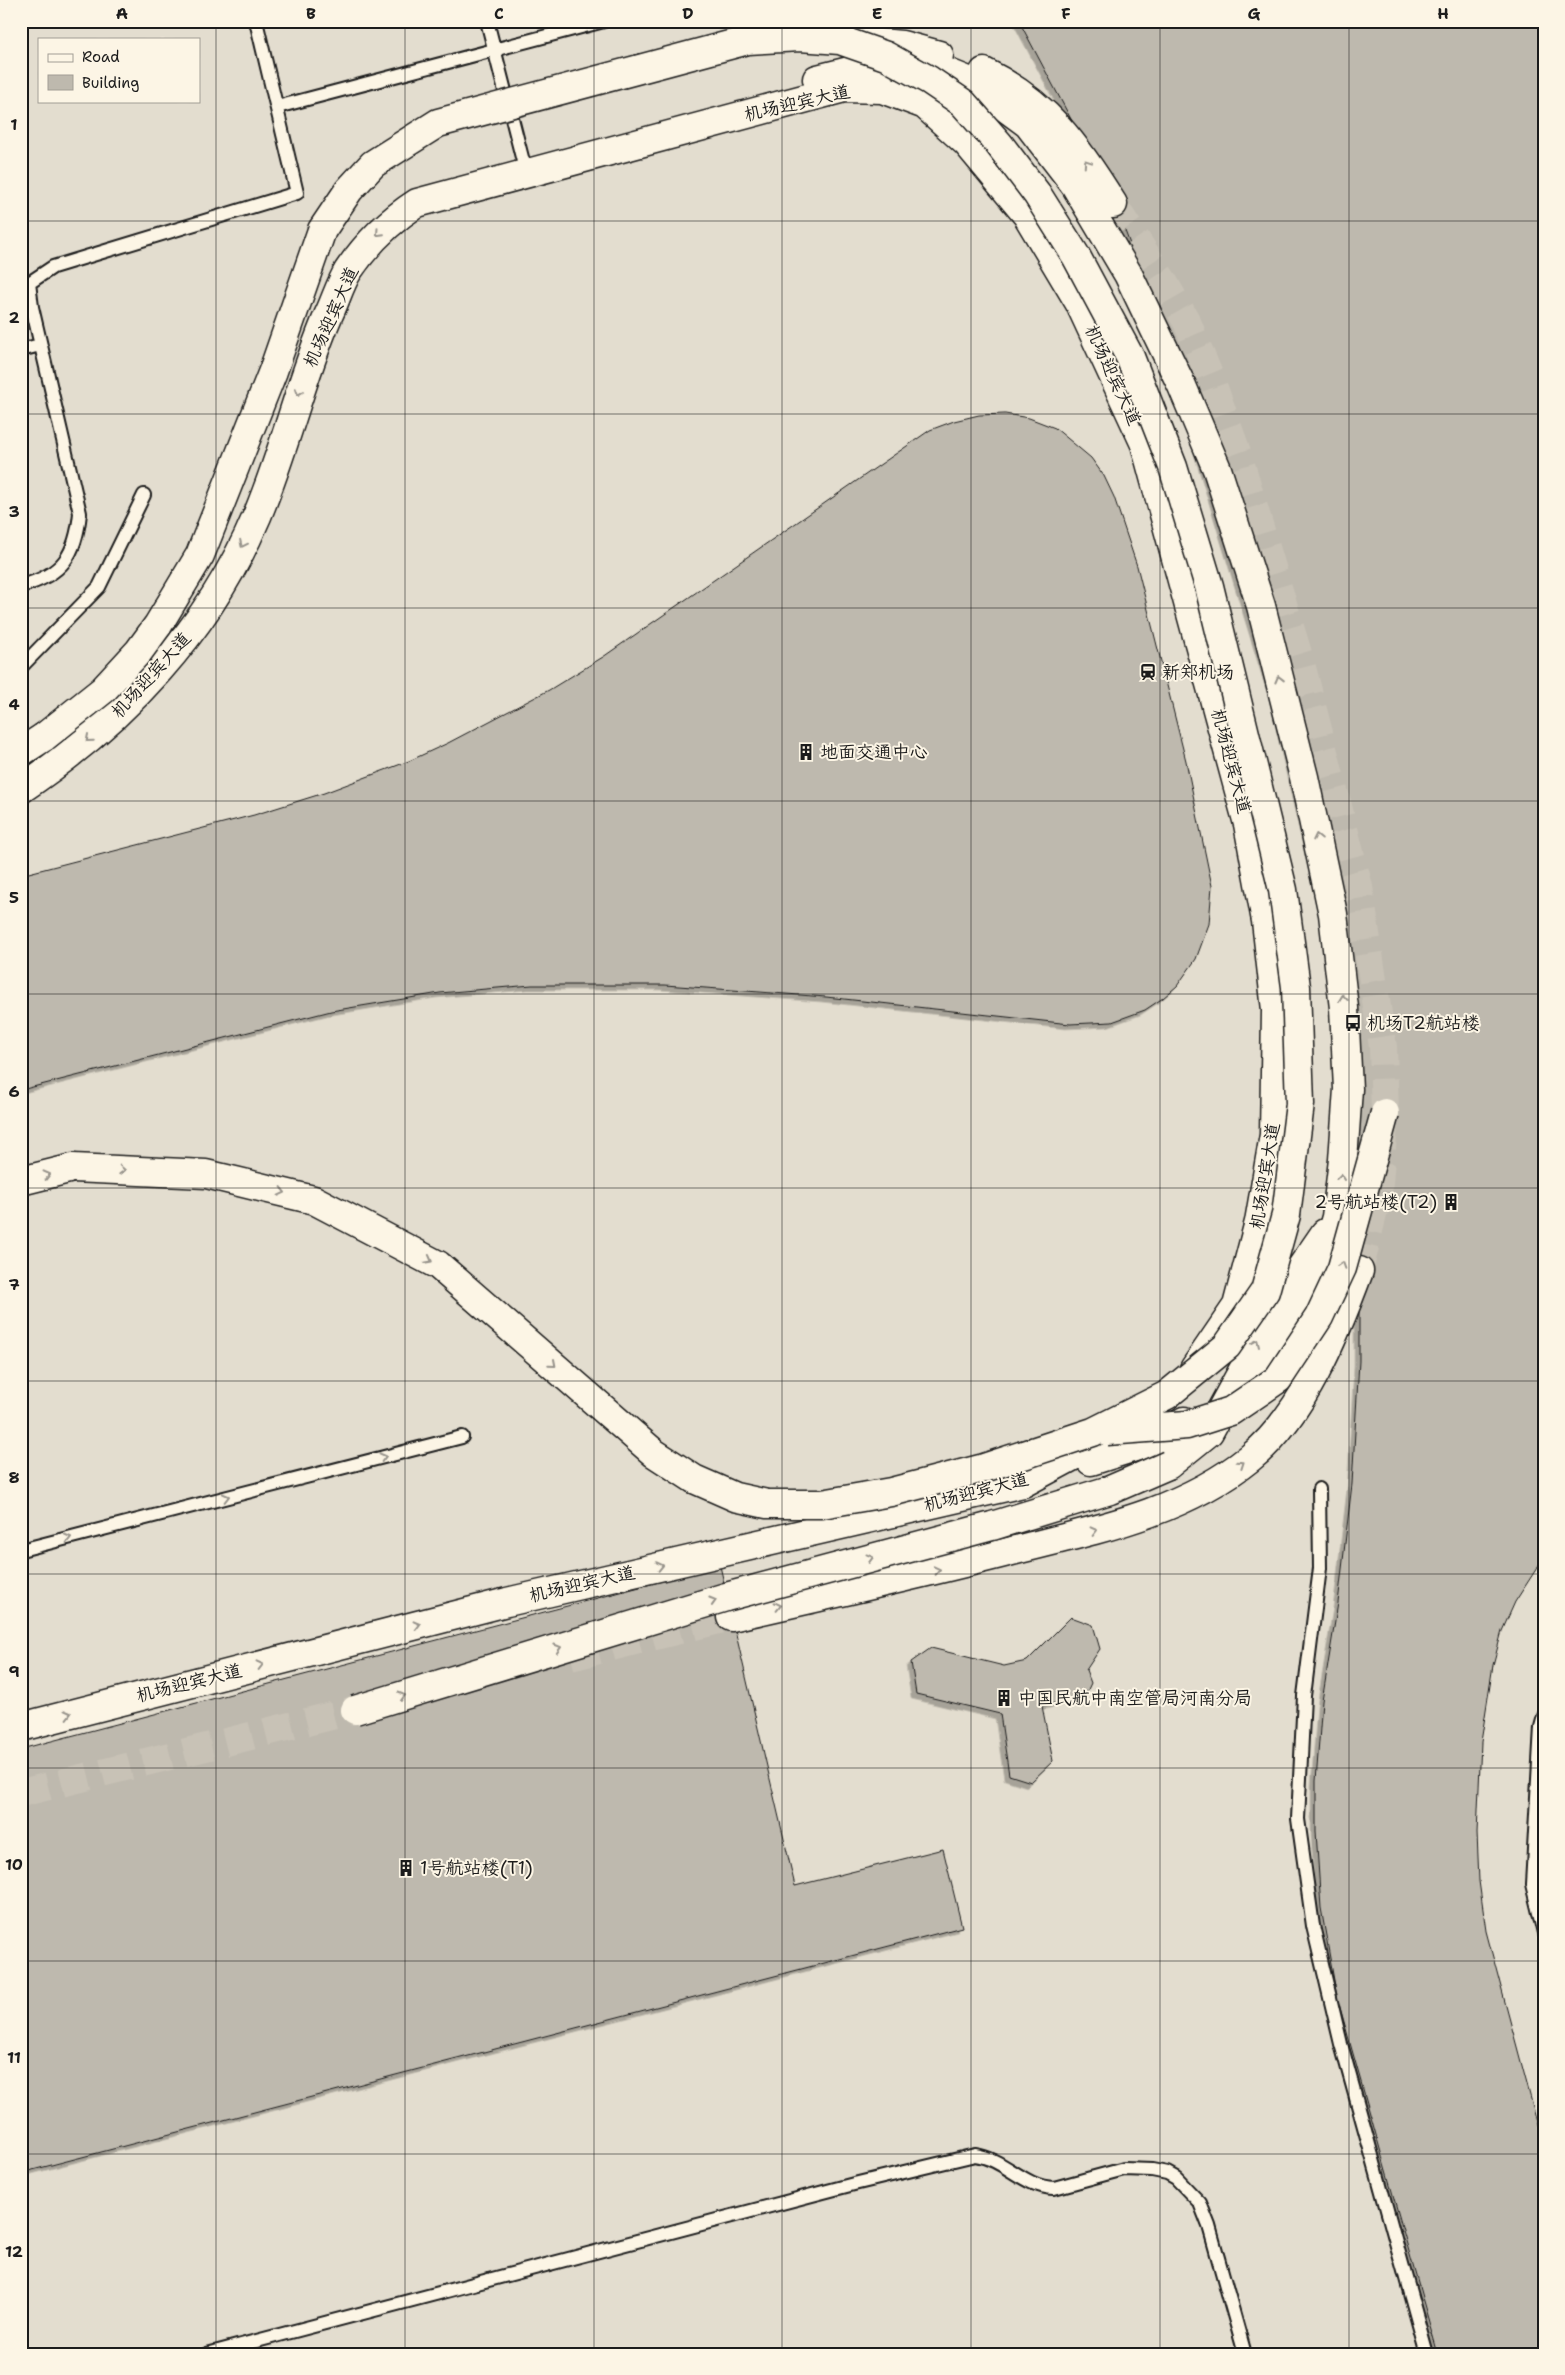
<svg xmlns="http://www.w3.org/2000/svg" width="1565" height="2375" font-family="'Shantell Sans','LXGW WenKai TC',sans-serif">
  <style>
    .built { fill: #e3ddcf; fill-rule: evenodd }
    .building { fill: #beb9ae; stroke: #1c1c1c; filter: url(#shadow) }
    .lines { fill: none; stroke-linecap: round; stroke-linejoin: round }
    .primary-tunnel { stroke: #c8c2b6; stroke-width: 28; stroke-dasharray: 28 14; stroke-linecap: butt }
    .service-casing { stroke: #1c1c1c; stroke-width: 16 }
    .primary-casing { stroke: #1c1c1c; stroke-width: 31 }
    .service { stroke: #fcf5e5; stroke-width: 12 }
    .primary { stroke: #fcf5e5; stroke-width: 28 }
    .primary-bridge-casing { stroke: #1c1c1c; stroke-width: 31; stroke-linecap: butt }
    .primary-bridge { stroke: #fcf5e5; stroke-width: 28 }
    .oneway { stroke: #97938b }
    .grid { fill: none; stroke: #1c1c1c; stroke-width: 1; stroke-opacity: 0.55 }
    .labels { text-anchor: middle; stroke-width: 4; stroke-linejoin: round; paint-order: stroke }
    .street-label { font-size: 18px; fill: #1c1c1c; stroke: #fcf5e5 }
    .poi-label { font-size: 18px; fill: #1c1c1c; stroke: #fcf5e5; text-anchor: start }
    .neatline { fill: none; stroke: #1c1c1c; stroke-width: 2 }
    .grid-label { font-size: 16px; text-anchor: middle; font-weight: bold; fill: #1c1c1c }
  </style>
  <defs>
    <filter id="shadow"><feDropShadow dx="-4.5" dy="4.5" stdDeviation="0" flood-color="#0004"/></filter>
  </defs>
  <rect width="100%" height="100%" fill="#f3ecdd"/>
  <filter id="ink" filterUnits="userSpaceOnUse"><feTurbulence type="fractalNoise" baseFrequency=".02" numOctaves="2"/><feDisplacementMap in="SourceGraphic" scale="10" xChannelSelector="R" yChannelSelector="G"/><feConvolveMatrix kernelMatrix="1 2 1 2 8 2 1 2 1" color-interpolation-filters="sRGB"/></filter>
  <g filter="url(#ink)">
    <!-- built -->
    <path class="built" d="M 21,21 L 1544,21 L 1544,2354 L 21,2354 ZM 39,39 L 199,39 L 199,101 L 39,101 Z"/>
    <!-- building -->
    <path class="building" d="M 1019,21 L 1544,21 L 1544,1557 L 1515,1602 L 1502,1631 L 1493,1665 L 1481,1742 L 1477,1833 L 1479,1881 L 1486,1931 L 1544,2148 L 1544,2354 L 1438,2354 L 1337,1997 L 1321,1908 L 1316,1831 L 1316,1781 L 1322,1701 L 1338,1603 L 1352,1484 L 1359,1361 L 1359,1271 L 1326,921 L 1274,695 L 1161,326 L 1122,223 L 1072,121 Z
      M 1005,414 L 1029,418 L 1055,428 L 1091,458 L 1104,476 L 1114,497 L 1137,566 L 1186,761 L 1212,886 L 1209,924 L 1196,959 L 1177,986 L 1163,998 L 1145,1010 L 1112,1022 L 1070,1024 L 826,997 L 746,991 L 665,985 L 532,985 L 440,993 L 331,1011 L 21,1090 L 21,875 L 254,815 L 324,793 L 409,761 L 448,743 L 549,690 L 603,657 L 930,430 L 954,421 L 979,415 Z
      M 720,1566 L 795,1886 L 943,1849 L 962,1927 L 21,2173 L 21,1749 Z
      M 1071,1617 L 1093,1625 L 1100,1649 L 1086,1670 L 1091,1683 L 1085,1696 L 1042,1706 L 1053,1761 L 1031,1782 L 1009,1775 L 1000,1714 L 916,1694 L 911,1662 L 931,1648 L 1004,1666 L 1027,1661 Z"/>
    <g class="lines">
      <!-- primary-tunnel -->
      <path class="primary-tunnel" d="M 1113,204 L 1164,282 L 1187,322 L 1210,377 L 1238,455 L 1300,660 L 1359,887 L 1383,1047 L 1385,1113 L 1378,1194 L 1359,1271
        M 571,1657 L 731,1617
        M 21,1793 L 379,1704"/>
      <!-- service casing -->
      <g class="service-casing">
        <path id="service" d="M 487,21 L 526,173
          M 277,107 L 604,21
          M 21,350 L 40,345
          M 21,586 C 63,575 76,554 80,513 L 32,307 L 29,283 L 53,267 L 297,193 L 256,21
          M 21,667 L 99,587 L 144,495
          M 1319,1489 L 1320,1568 L 1304,1696 L 1298,1819 L 1313,1926 L 1341,2044 L 1427,2354
          M 21,1550 L 462,1437
          M 1544,1716 L 1541,1727 L 1532,1884 L 1544,1934
          M 207,2354 L 854,2184 L 975,2155 C 1005,2159 1023,2187 1054,2188 L 1124,2169 L 1152,2170 L 1167,2173 L 1176,2178 L 1200,2203 L 1209,2226 L 1245,2354"/>
      </g>
      <!-- primary casing -->
      <g class="primary-casing">
        <path id="primary" d="M 856,41 L 902,45 L 939,55
          M 984,72 C 1047,103 1077,146 1113,204
          M 817,79 L 881,63 L 929,65 L 971,82 L 1028,124 L 1075,185 L 1128,274 L 1182,386 L 1217,469 L 1261,606 L 1304,777 L 1333,914 L 1344,1008 L 1348,1089 L 1343,1160 L 1336,1217 L 1315,1290 L 1261,1375 L 1237,1401
          M 21,752 L 44,737
          M 21,789 C 123,721 209,630 257,516 C 285,450 300,381 328,316 C 335,302 340,284 348,271 C 367,243 389,221 417,203 L 844,88 L 882,89 L 925,105 L 967,143 L 1027,215 L 1079,302 L 1145,444 L 1248,824 L 1266,921 L 1276,1010 L 1274,1135 L 1259,1222 L 1237,1306 L 1194,1369
          M 21,1181 L 73,1168
          M 1266,1319 L 1325,1233
          M 1091,1461 L 1151,1442 L 1184,1421
          M 1168,1465 L 1209,1432 L 1243,1370 L 1266,1319 L 1263,1276
          M 731,1617 C 825,1596 919,1575 1012,1551 C 1095,1530 1182,1513 1250,1458 C 1303,1416 1336,1333 1359,1271
          M 21,1727 L 507,1602 L 1023,1483 L 1122,1430"/>
      </g>
      <!-- service -->
      <use href="#service" class="service"/>
      <!-- primary -->
      <use href="#primary" class="primary"/>
      <!-- primary-bridge casing -->
      <g class="primary-bridge-casing">
        <path id="primary-bridge" d="M 44,737 L 103,690 L 139,651 L 158,625 L 200,555 L 273,371 L 322,230 L 349,190 L 373,164 L 438,123 L 748,40 L 800,37 L 840,40 L 886,56 L 929,80 L 963,103 L 999,144 L 1037,194 L 1076,256 L 1130,357 L 1173,467 L 1209,586 L 1283,890 L 1296,987 L 1300,1104 L 1286,1215 L 1265,1291 L 1227,1346 L 1167,1395 L 1093,1432 L 984,1468 L 891,1492 L 822,1504 L 767,1504 L 735,1497 L 694,1479 L 654,1453 L 438,1265 L 314,1200 L 206,1174 L 73,1168
          M 1107,1431 L 1187,1425 L 1231,1411 L 1278,1379 L 1319,1317 L 1342,1268 L 1385,1113
          M 355,1710 L 726,1597 L 992,1526 L 1110,1490 L 1168,1465"/>
      </g>
      <!-- primary-bridge -->
      <use href="#primary-bridge" class="primary-bridge"/>
    </g>
    <!-- one-way arrows -->
    <defs><path id="oneway-chevron" d="M-2-3.5L2.5 0L-2 3.5" fill="none" stroke-width="1.6" stroke-linecap="round" stroke-linejoin="round" transform="scale(1.25)"/></defs>
    <g class="oneway">
      <use href="#oneway-chevron" transform="translate(1087 163) rotate(-124)"/>
      <use href="#oneway-chevron" transform="translate(379 233) rotate(133)"/>
      <use href="#oneway-chevron" transform="translate(299 392) rotate(109)"/>
      <use href="#oneway-chevron" transform="translate(243 544) rotate(116)"/>
      <use href="#oneway-chevron" transform="translate(1279 679) rotate(-104)"/>
      <use href="#oneway-chevron" transform="translate(89 739) rotate(139)"/>
      <use href="#oneway-chevron" transform="translate(1317 837) rotate(-102)"/>
      <use href="#oneway-chevron" transform="translate(1343 998) rotate(-97)"/>
      <use href="#oneway-chevron" transform="translate(122 1170) rotate(3)"/>
      <use href="#oneway-chevron" transform="translate(47 1175) rotate(-14)"/>
      <use href="#oneway-chevron" transform="translate(1341 1177) rotate(-83)"/>
      <use href="#oneway-chevron" transform="translate(282 1192) rotate(13)"/>
      <use href="#oneway-chevron" transform="translate(429 1260) rotate(28)"/>
      <use href="#oneway-chevron" transform="translate(1342 1265) rotate(-72)"/>
      <use href="#oneway-chevron" transform="translate(1256 1343) rotate(-66)"/>
      <use href="#oneway-chevron" transform="translate(553 1364) rotate(41)"/>
      <use href="#oneway-chevron" transform="translate(383 1457) rotate(-14)"/>
      <use href="#oneway-chevron" transform="translate(1241 1464) rotate(-34)"/>
      <use href="#oneway-chevron" transform="translate(226 1497) rotate(-14)"/>
      <use href="#oneway-chevron" transform="translate(1094 1531) rotate(-14)"/>
      <use href="#oneway-chevron" transform="translate(68 1538) rotate(-14)"/>
      <use href="#oneway-chevron" transform="translate(870 1558) rotate(-15)"/>
      <use href="#oneway-chevron" transform="translate(660 1566) rotate(-13)"/>
      <use href="#oneway-chevron" transform="translate(937 1570) rotate(-13)"/>
      <use href="#oneway-chevron" transform="translate(713 1601) rotate(-17)"/>
      <use href="#oneway-chevron" transform="translate(778 1606) rotate(-13)"/>
      <use href="#oneway-chevron" transform="translate(417 1625) rotate(-14)"/>
      <use href="#oneway-chevron" transform="translate(558 1648) rotate(-17)"/>
      <use href="#oneway-chevron" transform="translate(260 1665) rotate(-14)"/>
      <use href="#oneway-chevron" transform="translate(402 1696) rotate(-17)"/>
      <use href="#oneway-chevron" transform="translate(68 1714) rotate(-14)"/>
    </g>
  </g>
  <!-- grid -->
  <path class="grid" d="M 216,21 L 216,2354M 405,21 L 405,2354M 594,21 L 594,2354M 782,21 L 782,2354M 971,21 L 971,2354M 1160,21 L 1160,2354M 1349,21 L 1349,2354M 21,221 L 1544,221M 21,414 L 1544,414M 21,608 L 1544,608M 21,801 L 1544,801M 21,994 L 1544,994M 21,1188 L 1544,1188M 21,1381 L 1544,1381M 21,1574 L 1544,1574M 21,1768 L 1544,1768M 21,1961 L 1544,1961M 21,2154 L 1544,2154"/>
  <!-- icons -->
  <defs>
    <g id="station-bare" transform="scale(1.35)"><path d="M-3-6H3Q5-6 5-4V2Q5 4 3 4L4.5 6H3L1.5 4h-3L-3 6H-4.5L-3 4Q-5 4-5 2V-4Q-5-6-3-6ZM-3.5-4v3h7v-3ZM-3.5 1v1.5H-2V1ZM2 1v1.5H3.5V1Z" fill="#1c1c1c" stroke="#fcf5e5" stroke-width="2.5" paint-order="stroke"/></g>
    <g id="building-bare" transform="scale(1.35)"><path d="M-4-6H4V6H1V3H-1V6H-4ZM-2.5-4.3h1.7v1.8h-1.7ZM.8-4.3h1.7v1.8H.8ZM-2.5-1h1.7V.8h-1.7ZM.8-1h1.7V.8H.8Z" fill="#1c1c1c" stroke="#fcf5e5" stroke-width="2.5" paint-order="stroke"/></g>
    <g id="bus-bare" transform="scale(1.35)"><path d="M-5-6H5V4H4V6H2V4H-2V6H-4V4H-5ZM-3.5-4V0h7V-4ZM-3.5 1.2v1.5H-2V1.2ZM2 1.2v1.5H3.5V1.2Z" fill="#1c1c1c" stroke="#fcf5e5" stroke-width="2.5" paint-order="stroke"/></g>
  </defs>
  <g fill-rule="evenodd">
    <use href="#station-bare" x="1148" y="672"/>
    <use href="#building-bare" x="806" y="752"/>
    <use href="#bus-bare" x="1353" y="1023"/>
    <use href="#building-bare" x="1451" y="1202"/>
    <use href="#building-bare" x="1004" y="1698"/>
    <use href="#building-bare" x="406" y="1868"/>
  </g>
  <g class="labels">
    <!-- street labels -->
    <g class="street-label">
      <text transform="translate(797 103) rotate(-13)" y="6">机场迎宾大道</text>
      <text transform="translate(331 317) rotate(-66)" y="6">机场迎宾大道</text>
      <text transform="translate(1113 375) rotate(65)" y="6">机场迎宾大道</text>
      <text transform="translate(151 675) rotate(-48)" y="6">机场迎宾大道</text>
      <text transform="translate(1231 761) rotate(75)" y="6">机场迎宾大道</text>
      <text transform="translate(1265 1176) rotate(-81)" y="6">机场迎宾大道</text>
      <text transform="translate(976 1492) rotate(-15)" y="6">机场迎宾大道</text>
      <text transform="translate(582 1584) rotate(-13)" y="6">机场迎宾大道</text>
      <text transform="translate(189 1683) rotate(-14)" y="6">机场迎宾大道</text>
    </g>
    <!-- poi labels -->
    <g class="poi-label">
      <text x="1162" y="678">新郑机场</text>
      <text x="820" y="758">地面交通中心</text>
      <text x="1367" y="1029">机场T2航站楼</text>
      <text x="1437" y="1208" text-anchor="end">2号航站楼(T2)</text>
      <text x="1018" y="1704">中国民航中南空管局河南分局</text>
      <text x="420" y="1874">1号航站楼(T1)</text>
    </g>
  </g>
  <!-- margin -->
  <rect width="1565" height="2375" fill="none" stroke="#fcf5e5" stroke-width="55"/>
  <!-- legend -->
  <rect x="38" y="38" width="162" height="65" fill="#fcf5e5" stroke="#a29e95"/>
  <rect x="48" y="54" width="25" height="8" fill="#fcf5e5" stroke="#a29e95"/>
  <text x="82" y="62" font-size="15" fill="#1c1c1c">Road</text>
  <rect x="48" y="75" width="25" height="15" fill="#beb9ae" stroke="#a29e95"/>
  <text x="82" y="88" font-size="15" fill="#1c1c1c">Building</text>
  <rect x="28" y="28" width="1510" height="2320" class="neatline"/>
  <g class="grid-label">
    <text x="122" y="19">A</text>
    <text x="311" y="19">B</text>
    <text x="499" y="19">C</text>
    <text x="688" y="19">D</text>
    <text x="877" y="19">E</text>
    <text x="1066" y="19">F</text>
    <text x="1254" y="19">G</text>
    <text x="1443" y="19">H</text>
    <text x="14" y="130">1</text>
    <text x="14" y="323">2</text>
    <text x="14" y="517">3</text>
    <text x="14" y="710">4</text>
    <text x="14" y="903">5</text>
    <text x="14" y="1097">6</text>
    <text x="14" y="1290">7</text>
    <text x="14" y="1483">8</text>
    <text x="14" y="1677">9</text>
    <text x="14" y="1870">10</text>
    <text x="14" y="2063">11</text>
    <text x="14" y="2257">12</text>
  </g>
</svg>
